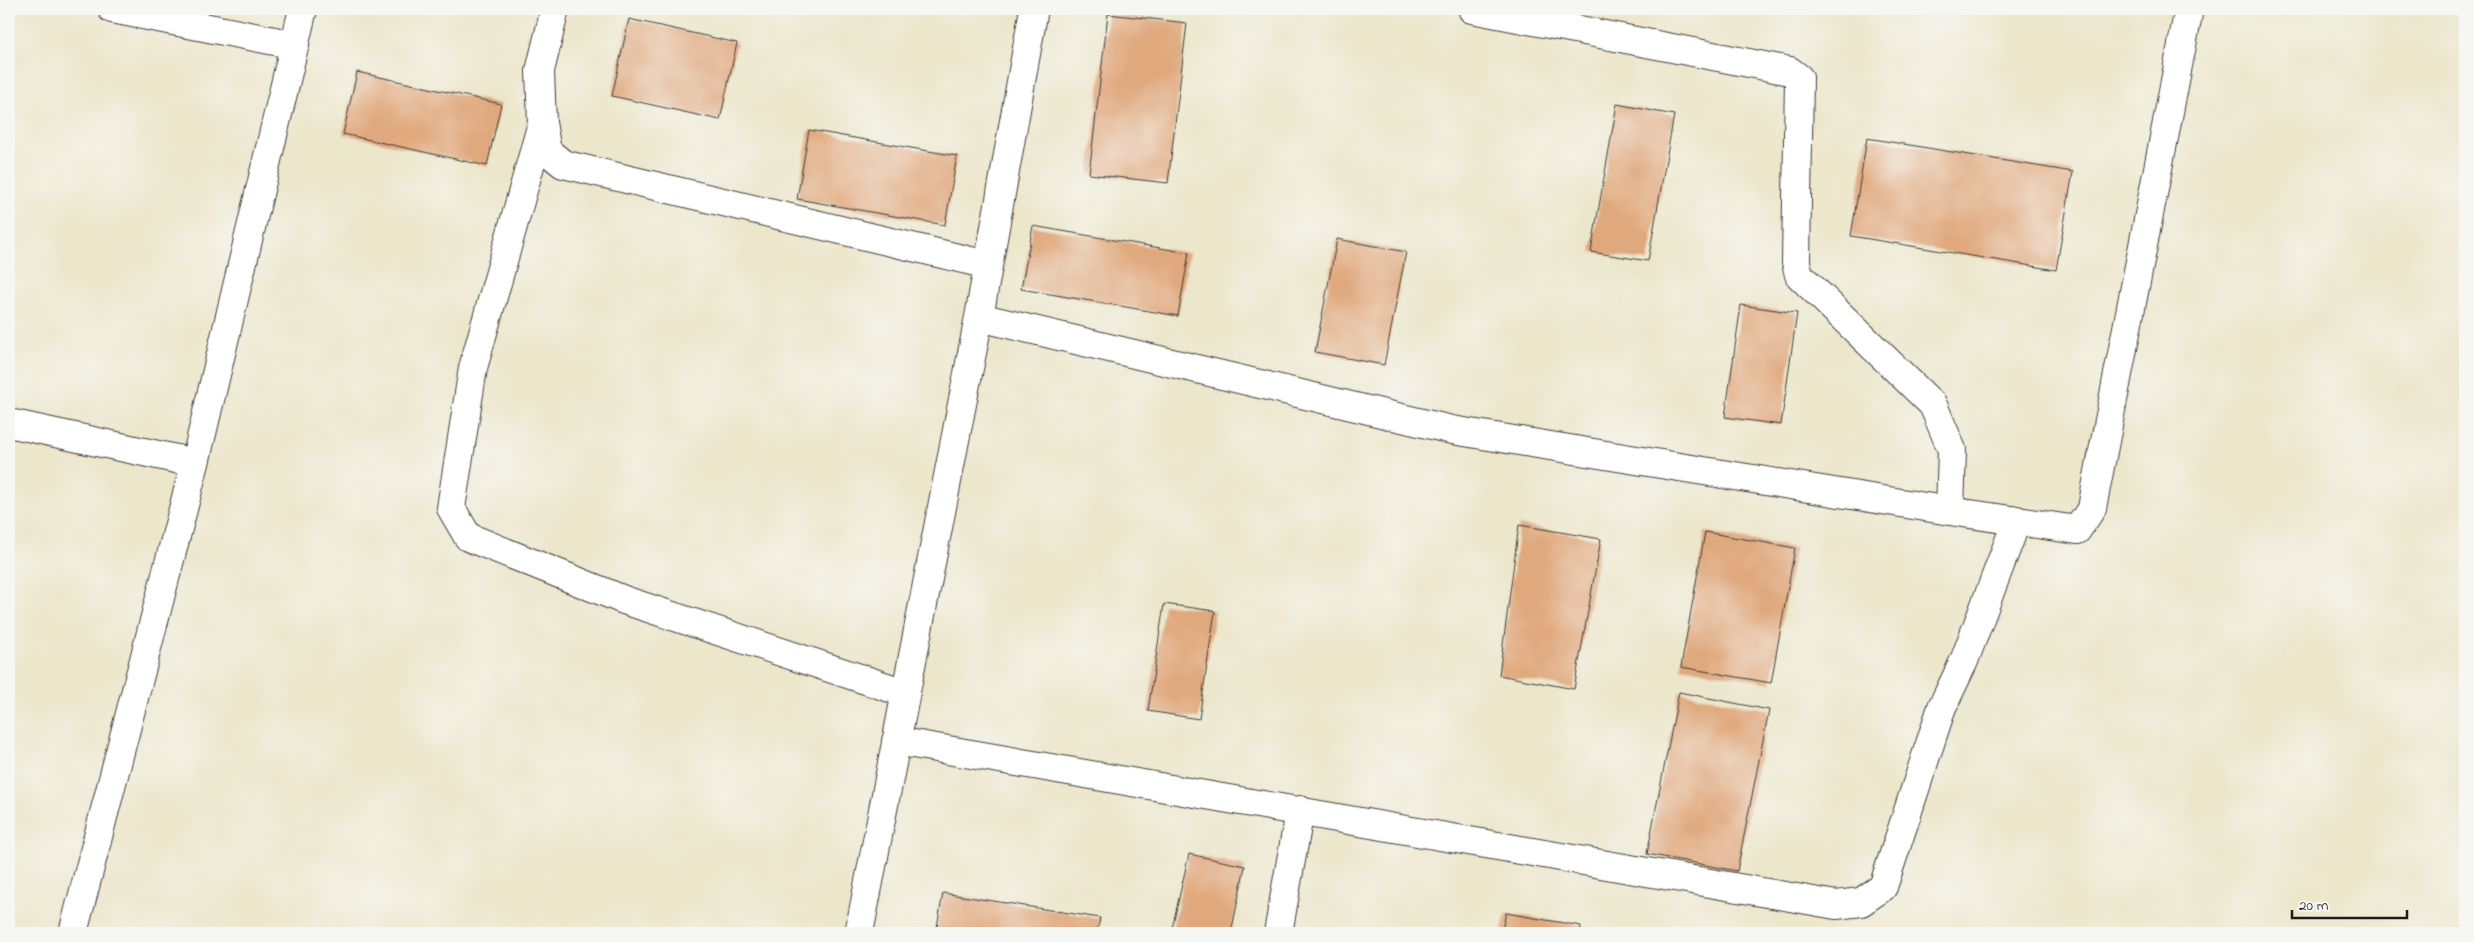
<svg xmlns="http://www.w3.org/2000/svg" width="2474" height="942" font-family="'Indie Flower',sans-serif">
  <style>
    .building { fill: #e0a87d }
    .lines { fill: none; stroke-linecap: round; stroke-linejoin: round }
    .minor-casing { stroke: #3b3a36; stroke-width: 30 }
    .minor { stroke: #fff; stroke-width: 28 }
  </style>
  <rect width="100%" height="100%" fill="#f6f6f2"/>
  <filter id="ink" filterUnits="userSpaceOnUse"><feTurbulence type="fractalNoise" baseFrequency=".02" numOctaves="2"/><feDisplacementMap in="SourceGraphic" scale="10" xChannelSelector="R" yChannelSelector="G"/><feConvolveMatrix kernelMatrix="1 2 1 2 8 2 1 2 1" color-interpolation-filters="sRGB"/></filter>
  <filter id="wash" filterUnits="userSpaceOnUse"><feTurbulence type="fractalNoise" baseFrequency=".0096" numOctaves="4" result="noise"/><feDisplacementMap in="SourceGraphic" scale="20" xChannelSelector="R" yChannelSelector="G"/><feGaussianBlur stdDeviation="1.12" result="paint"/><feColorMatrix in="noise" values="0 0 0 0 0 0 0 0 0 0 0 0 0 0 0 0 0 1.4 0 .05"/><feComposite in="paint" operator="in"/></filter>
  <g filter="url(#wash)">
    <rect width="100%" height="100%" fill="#ece6cb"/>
    <g id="blocks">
      <!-- building -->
      <path class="building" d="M 1108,14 L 1187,23 L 1168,183 L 1089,174 Z
        M 629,19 L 737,43 L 720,120 L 612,96 Z
        M 357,72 L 501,104 L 487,166 L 343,134 Z
        M 1617,104 L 1674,115 L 1648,261 L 1591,252 Z
        M 809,130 L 957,156 L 945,225 L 797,199 Z
        M 1867,138 L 2073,172 L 2056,270 L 1851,236 Z
        M 1033,226 L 1189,253 L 1178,316 L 1021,289 Z
        M 1337,239 L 1406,252 L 1384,365 L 1315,352 Z
        M 1741,305 L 1797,313 L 1781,425 L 1725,417 Z
        M 1519,525 L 1601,539 L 1574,689 L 1499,675 Z
        M 1705,532 L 1795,548 L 1771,683 L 1681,667 Z
        M 1164,604 L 1215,611 L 1199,719 L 1148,711 Z
        M 1679,692 L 1769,710 L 1737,871 L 1647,854 Z
        M 1189,854 L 1245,866 L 1231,933 L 1171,933 Z
        M 943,893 L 1100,918 L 1097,933 L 936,933 Z
        M 1506,913 L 1581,926 L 1580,933 L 1501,933 Z"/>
    </g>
  </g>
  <g filter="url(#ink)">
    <use href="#blocks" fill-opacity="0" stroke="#3b3a36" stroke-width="1"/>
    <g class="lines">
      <!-- minor casing -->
      <g class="minor-casing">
        <path id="minor" d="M 112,9 L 295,45
          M 555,9 L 540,71 L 542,123 L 547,151 L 563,164 L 988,265
          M 1472,9 L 1790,71 L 1799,78 L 1796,262 L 1799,275 L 1933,405 L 1952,450 L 1950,511
          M 542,123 L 473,368 L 451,508 L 468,537 L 624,600 L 905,693
          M 979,317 L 1452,430 L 1950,511 L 2077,530 L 2092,508 L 2189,9
          M 9,423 L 195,463
          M 896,741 L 1836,905 L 1861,902 L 1883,887 L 1942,707 L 1964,661 L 2017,520
          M 73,933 L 195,463 L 303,9
          M 859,933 L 979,317 L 1034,9
          M 1278,933 L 1300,810"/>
      </g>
      <!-- minor -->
      <use href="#minor" class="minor"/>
    </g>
  </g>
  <!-- margin -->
  <rect width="2474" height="942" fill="none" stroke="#f6f6f2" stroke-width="30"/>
  <!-- scale -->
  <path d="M2292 910v8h115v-8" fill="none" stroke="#1c1c1c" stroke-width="2.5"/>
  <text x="2299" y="910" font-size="15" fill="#1c1c1c" stroke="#f6f6f2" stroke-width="4" paint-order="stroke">20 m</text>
</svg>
